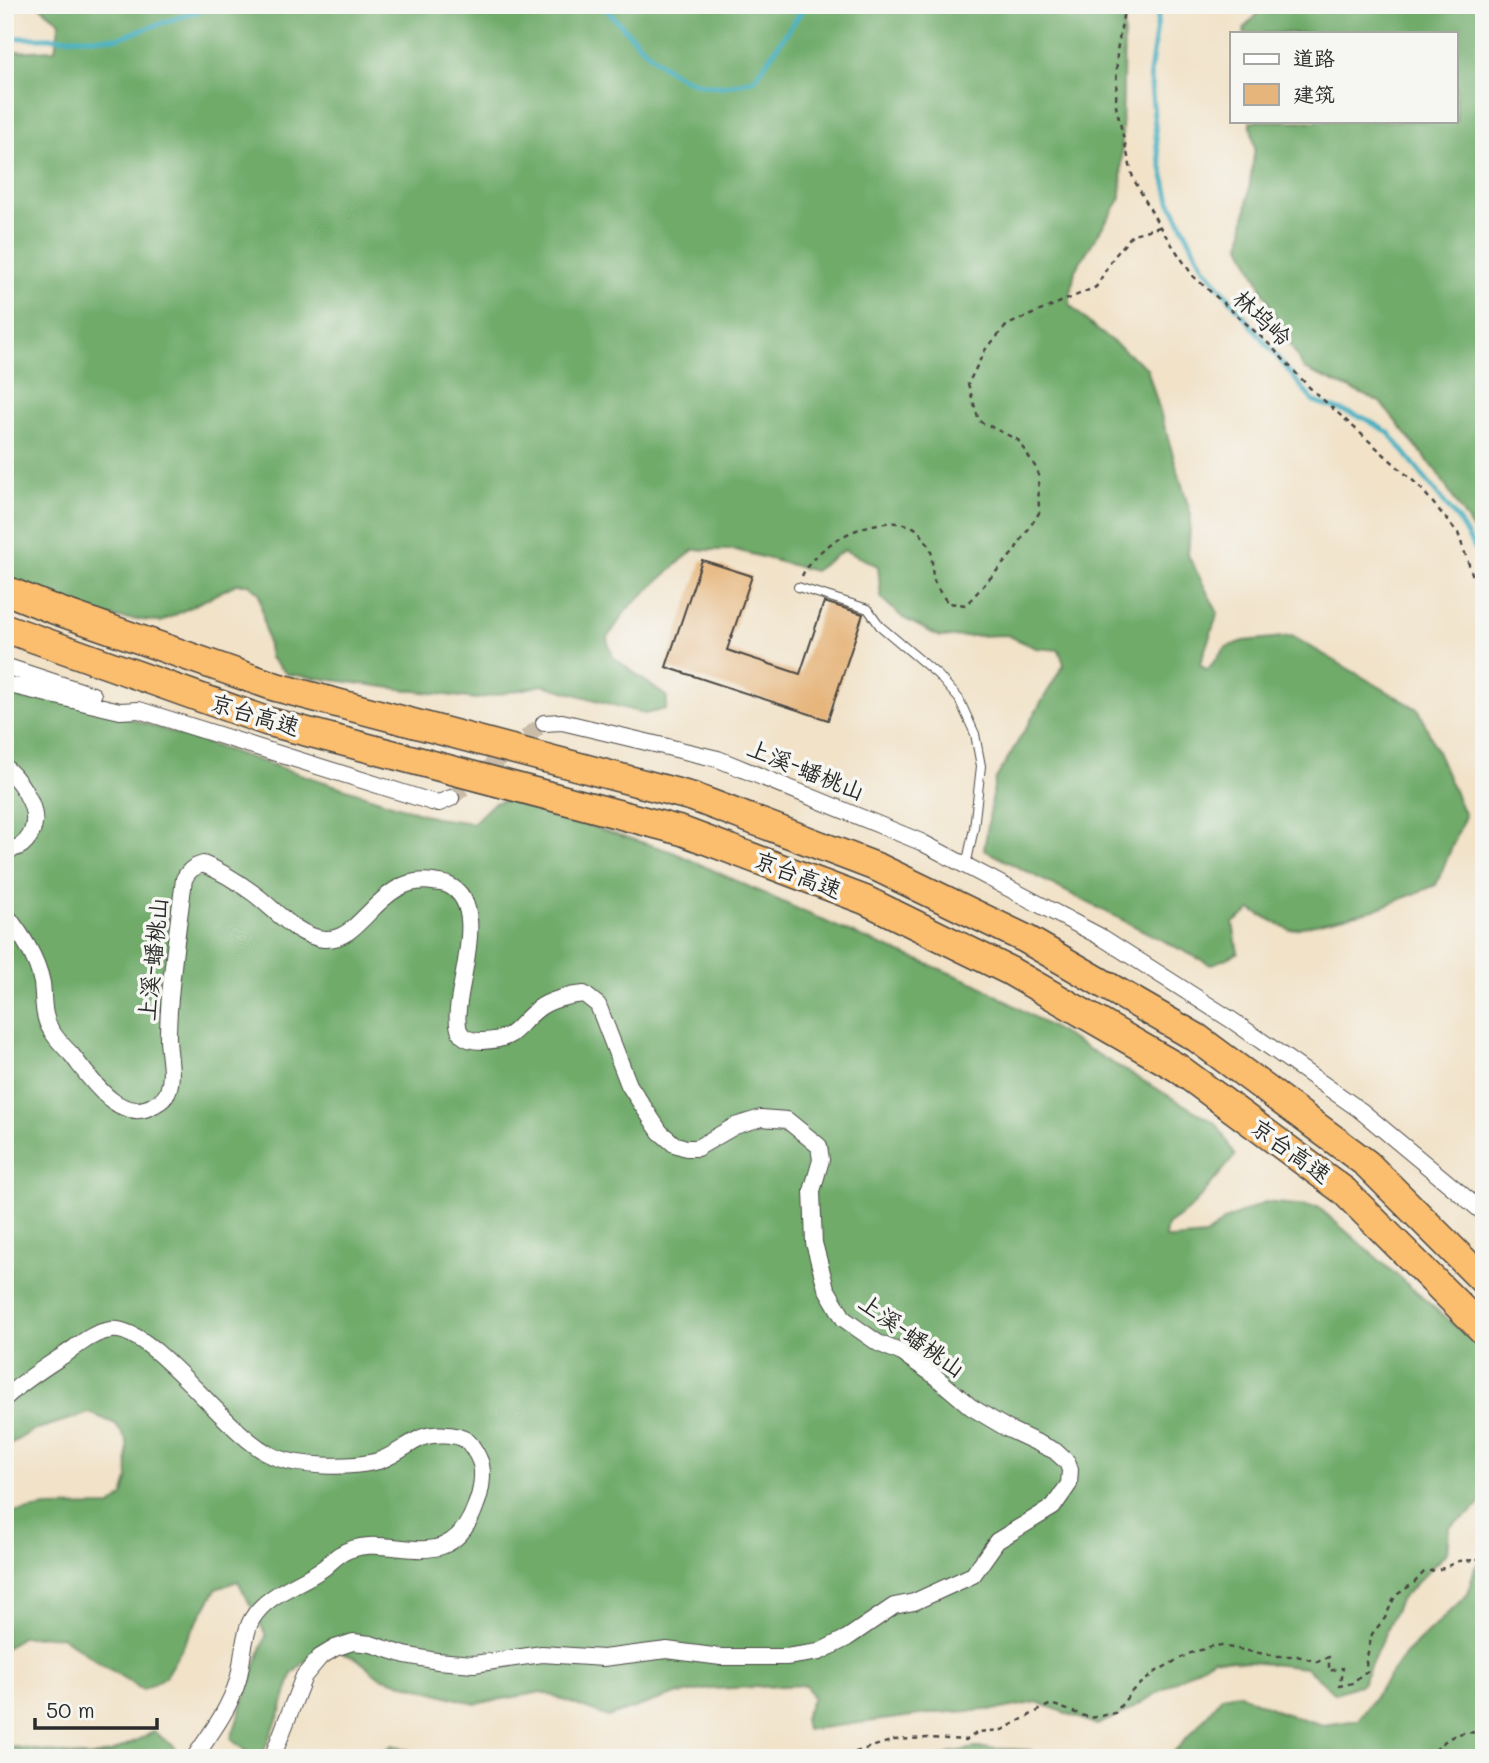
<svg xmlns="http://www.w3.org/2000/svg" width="1489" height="1763" font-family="Mali,'LXGW WenKai TC',sans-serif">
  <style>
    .forest { fill: #6fab6b; stroke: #4d6b4b; stroke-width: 2 }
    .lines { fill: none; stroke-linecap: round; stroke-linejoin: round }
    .stream { stroke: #42aec0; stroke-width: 5 }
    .building { fill: #e6b57b }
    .minor-tunnel { stroke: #c9bda9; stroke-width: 16; stroke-dasharray: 16 8; stroke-linecap: butt }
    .service-casing { stroke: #494643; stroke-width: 10 }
    .minor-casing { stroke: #494643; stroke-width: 18 }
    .motorway-casing { stroke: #494643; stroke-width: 31 }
    .path { stroke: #494643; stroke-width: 2.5; stroke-dasharray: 5 5; stroke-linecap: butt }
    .service { stroke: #fff; stroke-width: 8 }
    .minor { stroke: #fff; stroke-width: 16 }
    .motorway { stroke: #fbbd6e; stroke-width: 28 }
    .labels { text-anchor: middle; stroke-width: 7; stroke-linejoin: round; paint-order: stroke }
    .street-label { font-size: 23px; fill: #2b2b2b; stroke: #f6f6f2 }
  </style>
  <rect width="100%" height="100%" fill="#f6f6f2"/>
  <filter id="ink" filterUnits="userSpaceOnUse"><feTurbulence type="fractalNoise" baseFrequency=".0143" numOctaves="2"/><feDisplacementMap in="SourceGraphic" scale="14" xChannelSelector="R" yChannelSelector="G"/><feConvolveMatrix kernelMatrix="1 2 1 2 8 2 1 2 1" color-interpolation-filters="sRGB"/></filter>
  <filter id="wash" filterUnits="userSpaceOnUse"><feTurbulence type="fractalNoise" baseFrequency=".00686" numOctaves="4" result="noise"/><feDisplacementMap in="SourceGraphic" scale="28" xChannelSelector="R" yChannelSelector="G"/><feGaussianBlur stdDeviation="1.57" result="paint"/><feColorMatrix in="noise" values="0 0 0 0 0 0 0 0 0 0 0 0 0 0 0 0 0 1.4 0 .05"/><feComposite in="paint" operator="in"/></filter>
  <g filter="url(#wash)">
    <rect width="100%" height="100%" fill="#f1e2c8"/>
    <!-- forest -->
    <path class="forest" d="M 38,5 L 1129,5 L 1124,24 L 1121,198 L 1075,270 L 1069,304 L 1091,325 L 1147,368 L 1191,515 L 1188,555 L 1218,613 L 1200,664 L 1207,670 L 1226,647 L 1244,641 L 1292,636 L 1419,710 L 1465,816 L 1436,885 L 1374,910 L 1290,930 L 1251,910 L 1233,923 L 1238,953 L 1211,965 L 984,850 L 995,780 L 1064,664 L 1059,650 L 1036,648 L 1007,635 L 940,637 L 903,618 L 881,598 L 878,566 L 844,550 L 814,571 L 736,550 L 693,550 L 627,609 L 607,639 L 613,657 L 667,697 L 666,709 L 645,714 L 543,685 L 476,699 L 287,674 L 270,658 L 259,593 L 249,584 L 236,584 L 161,622 L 100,616 L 5,578 L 5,52 L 55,50 L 60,22 Z
      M 1266,5 L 1484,5 L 1484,548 L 1437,472 L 1380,402 L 1304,369 L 1278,322 L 1241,245 L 1255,148 L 1250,121 L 1456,121 L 1456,33 L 1244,33 L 1245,27 Z
      M 5,668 L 125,717 L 435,818 L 473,823 L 494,803 L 506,800 L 673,852 L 844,930 L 977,984 L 1217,1124 L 1235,1156 L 1191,1208 L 1167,1225 L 1165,1237 L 1171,1239 L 1205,1236 L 1225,1220 L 1265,1202 L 1318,1207 L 1484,1351 L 1484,1441 L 1476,1450 C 1484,1466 1489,1490 1478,1506 C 1472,1514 1457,1521 1449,1527 L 1447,1552 L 1400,1600 L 1362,1684 L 1335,1693 L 1306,1668 L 1214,1658 L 1126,1712 L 1097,1725 L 1037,1702 L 1002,1709 L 936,1713 L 806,1730 L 804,1718 L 813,1698 L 806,1685 L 710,1689 L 673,1695 L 608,1717 L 542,1692 L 475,1704 L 380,1677 L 356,1658 L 344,1654 L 334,1642 L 314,1653 L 292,1674 L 281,1711 L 263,1753 L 254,1758 L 231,1739 L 266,1635 L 238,1581 L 216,1589 L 165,1677 L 143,1690 L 98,1662 L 61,1636 L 21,1637 L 5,1648 L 5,1514 L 47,1507 L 111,1506 L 123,1496 L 128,1479 L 127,1442 L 116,1424 L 90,1413 L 34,1430 L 5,1447 Z
      M 1484,1557 L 1484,1758 L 1168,1758 L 1200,1724 L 1222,1696 L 1238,1693 L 1280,1712 L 1323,1725 L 1358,1720 L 1405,1654 L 1468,1594 L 1475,1567 Z
      M 154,1732 L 175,1747 L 172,1758 L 5,1758 L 5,1746 L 88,1757 L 110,1753 Z
      M 392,1745 L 433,1758 L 374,1758 Z
      M 975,1748 L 1030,1750 L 1043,1758 L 939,1758 L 951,1753 Z"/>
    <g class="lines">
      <!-- stream -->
      <path class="stream" d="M 602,5 C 636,39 670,89 723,86 C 734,86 745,81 755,79 L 803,9 L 812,5
        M 902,5 L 909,5
        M 1160,5 L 1150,73 L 1157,147 L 1170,201 L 1203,266 L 1313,401 L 1364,418 L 1389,433 L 1458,520 L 1484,564
        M 5,38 L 118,38 L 216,5"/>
    </g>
    <g id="blocks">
      <!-- building -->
      <path class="building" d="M 702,560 L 752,576 L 727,650 L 800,674 L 824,602 L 863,614 L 828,720 L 666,667 Z"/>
    </g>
  </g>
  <g filter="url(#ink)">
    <use href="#blocks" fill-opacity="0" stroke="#494643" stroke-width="2"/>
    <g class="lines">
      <!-- minor-tunnel -->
      <path class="minor-tunnel" d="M 451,798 L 544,723"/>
      <!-- service casing -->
      <g class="service-casing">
        <path id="service" d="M 798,587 L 868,609 L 880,626 L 938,675 L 959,699 L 975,734 L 981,766 L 974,828 L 966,866"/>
      </g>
      <!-- minor casing -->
      <g class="minor-casing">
        <path id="minor" d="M 5,666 L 93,695
          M 5,684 L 120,711 L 139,710 L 432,802 L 439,803 L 451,798
          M 544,723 L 562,722 L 718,759 L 921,842 L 1103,938 L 1233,1021 L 1360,1110 L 1484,1213
          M 5,767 C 23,784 47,817 26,841 C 20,848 13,850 5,848
          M 5,913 C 21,934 37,957 42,983 C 44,999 42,1016 51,1030 C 56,1039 64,1047 71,1054 C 89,1076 119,1126 154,1105 C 161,1101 165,1099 168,1091 C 175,1073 167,1052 168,1033 C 169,982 178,930 184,879 C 189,870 193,867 203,864 C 221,871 238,882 253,893 C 275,909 296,936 324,939 C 364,942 378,874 433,882 C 437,883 444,883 448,885 C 498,908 442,1013 462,1035 C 467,1040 475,1041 482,1041 C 518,1040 514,1027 539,1008 C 550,1000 570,995 584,994 L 598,1005 L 629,1085 L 660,1132 L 674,1144 L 686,1148 L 697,1148 L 735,1126 L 761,1118 L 787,1120 L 819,1146 L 821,1160 L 812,1191 L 814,1243 L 826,1288 L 844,1319 L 878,1343 L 902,1353 L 931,1373 L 971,1407 L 1008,1429 L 1055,1451 L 1067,1462 L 1070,1470 L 1069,1484 L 1053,1507 L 997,1541 L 973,1575 L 914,1602 L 894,1606 L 847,1638 L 819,1652 L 786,1657 L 721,1657 L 667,1650 L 603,1658 L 542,1654 L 474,1664 L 437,1661 L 405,1655 L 371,1644 L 353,1642 L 335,1648 L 320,1657 L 304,1676 L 272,1758
          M 5,1398 C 23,1381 44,1368 64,1355 C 79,1345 93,1332 111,1330 C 153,1324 227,1438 275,1457 C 301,1467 347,1468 374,1462 C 390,1459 406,1445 421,1438 C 433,1433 457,1433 467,1441 C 471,1444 477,1454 479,1459 C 485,1471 481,1493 476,1505 C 448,1585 386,1526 341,1554 C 335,1557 330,1563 325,1567 C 302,1584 267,1593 252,1619 C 243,1634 243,1662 238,1680 C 229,1710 211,1733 194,1758"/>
      </g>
      <!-- motorway casing -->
      <g class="motorway-casing">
        <path id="motorway" d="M 5,590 L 50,608 L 276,687 L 693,797 L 879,868 L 1026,939 L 1197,1038 L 1367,1164 L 1484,1281
          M 5,628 L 266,721 L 682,831 L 865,900 L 1010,971 L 1178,1068 L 1344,1191 L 1484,1331"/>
      </g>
      <!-- path -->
      <path class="path" d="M 1125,5 L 1117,51 L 1116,106 L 1133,178 L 1160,227 L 1193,276 L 1269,344 L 1309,387 L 1419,486 L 1458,533 L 1484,608
        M 802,576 C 816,543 877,511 913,527 C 918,529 924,538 927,543 C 935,552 930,568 934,580 C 936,588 943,596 948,603 L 966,605 L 1012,554 L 1039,513 L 1038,471 L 1018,440 L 979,421 L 968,384 L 985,350 L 1007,325 L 1096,287 L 1113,258 L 1133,234 L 1160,227
        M 836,1758 L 894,1740 L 927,1738 L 966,1740 L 978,1732 L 1002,1730 L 1051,1704 L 1090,1718 L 1115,1713 L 1133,1690 L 1157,1671 L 1188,1654 L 1216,1645 L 1275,1656 L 1297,1656 L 1317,1662 L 1329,1657 L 1329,1671 L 1343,1668 L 1339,1686 L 1353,1683 L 1363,1673 L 1367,1672 L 1366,1661 L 1372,1634 L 1385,1618 L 1395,1596 L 1414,1583 L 1424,1572 L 1441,1569 L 1459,1561 L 1477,1560 L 1484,1550
        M 1428,1758 C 1445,1739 1457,1728 1484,1734"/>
      <!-- service -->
      <use href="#service" class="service"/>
      <!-- minor -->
      <use href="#minor" class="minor"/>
      <!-- motorway -->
      <use href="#motorway" class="motorway"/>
    </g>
  </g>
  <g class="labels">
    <!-- street labels -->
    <g class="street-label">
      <text transform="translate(1262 318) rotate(43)" y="8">林坞岭</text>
      <text transform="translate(255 715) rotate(17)" y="8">京台高速</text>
      <text transform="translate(806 770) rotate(22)" y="8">上溪-蟠桃山</text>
      <text transform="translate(798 875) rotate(21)" y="8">京台高速</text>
      <text transform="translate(153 959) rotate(-84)" y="8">上溪-蟠桃山</text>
      <text transform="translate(1291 1151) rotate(36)" y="8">京台高速</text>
      <text transform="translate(912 1336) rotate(36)" y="8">上溪-蟠桃山</text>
    </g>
  </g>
  <!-- margin -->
  <rect width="1489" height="1763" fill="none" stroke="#f6f6f2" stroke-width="28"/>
  <!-- legend -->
  <rect x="1230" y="32" width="228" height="91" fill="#f6f6f2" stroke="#a5a5a2" stroke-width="2"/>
  <rect x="1244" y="54" width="35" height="10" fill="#ffffff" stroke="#a5a5a2" stroke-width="2"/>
  <text x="1293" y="66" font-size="21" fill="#2b2b2b">道路</text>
  <rect x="1244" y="84" width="35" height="21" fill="#e6b57b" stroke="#a5a5a2" stroke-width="2"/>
  <text x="1293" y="102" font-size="21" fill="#2b2b2b">建筑</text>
  <!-- scale -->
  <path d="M35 1718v10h122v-10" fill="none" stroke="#2b2b2b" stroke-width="3.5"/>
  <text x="46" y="1718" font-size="21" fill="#2b2b2b" stroke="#f6f6f2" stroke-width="5" paint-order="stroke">50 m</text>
</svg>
